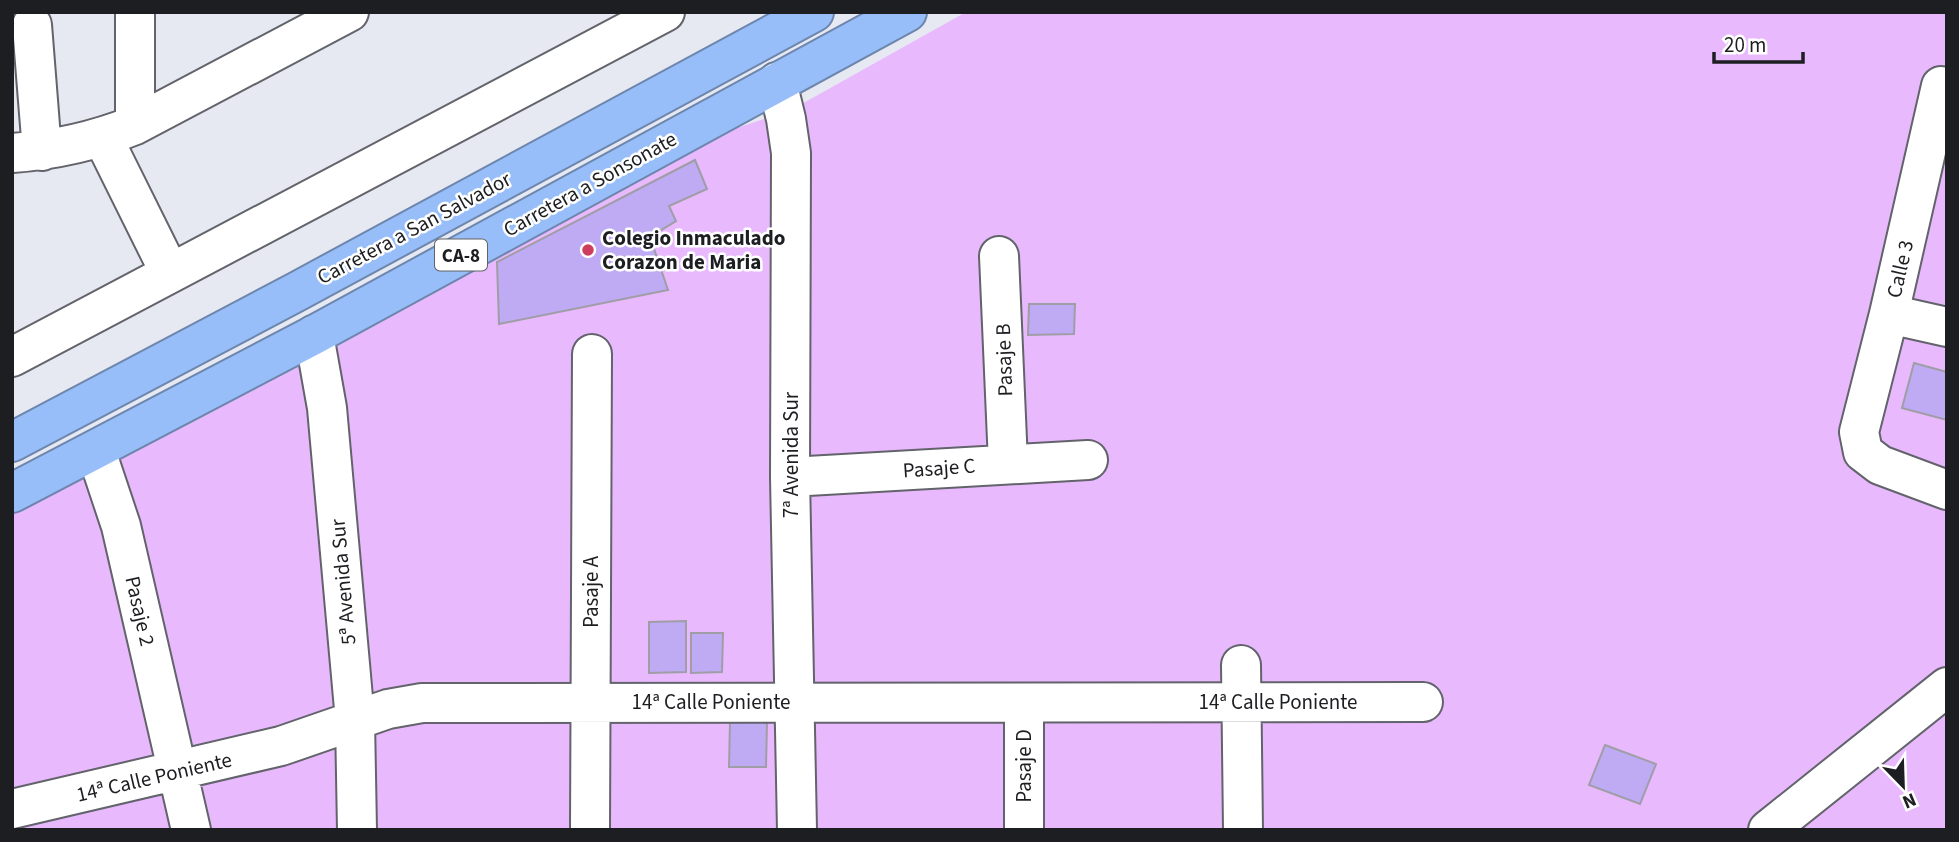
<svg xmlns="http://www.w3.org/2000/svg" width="1959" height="842" font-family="'Source Sans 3',sans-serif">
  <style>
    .green { fill: #e9b9fe }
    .building { fill: #bfabf3; stroke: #9f9da6; stroke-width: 2 }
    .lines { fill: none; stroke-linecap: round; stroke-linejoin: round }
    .minor-casing { stroke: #62636b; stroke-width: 42 }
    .highway-casing { stroke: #6d86ad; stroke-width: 42 }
    .minor { stroke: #fff; stroke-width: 38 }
    .highway { stroke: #98bef9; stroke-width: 38 }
    .poi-dot { fill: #cd3d5e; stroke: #fff; stroke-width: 2.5 }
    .labels { text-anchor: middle; stroke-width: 5; stroke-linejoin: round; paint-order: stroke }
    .shield { fill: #fff; stroke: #616264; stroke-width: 2 }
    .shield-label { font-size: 19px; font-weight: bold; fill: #1d1e21 }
    .street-label { font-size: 21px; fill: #1d1e21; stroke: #fff }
    .poi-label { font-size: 21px; font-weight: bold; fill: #1d1e21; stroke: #fff; text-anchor: start }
  </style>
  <rect width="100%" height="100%" fill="#e7e9f2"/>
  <!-- green -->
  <path class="green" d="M 966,12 L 1947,12 L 1947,830 L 12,830 L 12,485 L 700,140 L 791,110 Z"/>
  <!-- building -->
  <path class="building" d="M 695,160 L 707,189 L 669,206 L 676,221 L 650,237 L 668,290 L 499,324 L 497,262 Z
    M 1029,304 L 1075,304 L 1074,334 L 1028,335 Z
    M 1914,363 L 1947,372 L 1947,420 L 1902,408 Z
    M 686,621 L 686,672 L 649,673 L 649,622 Z
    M 691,633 L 723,633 L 722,672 L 691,673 Z
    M 730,722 L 767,722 L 766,767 L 729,767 Z
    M 1605,745 L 1656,764 L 1640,804 L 1589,785 Z"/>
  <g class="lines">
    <!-- minor casing -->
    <g class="minor-casing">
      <path id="minor" d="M 135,12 L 135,125
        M 32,25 L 42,151
        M 777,82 L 786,119 L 791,153 L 790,477 L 797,830
        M 1941,86 L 1889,314 L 1859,432 L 1863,452 L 1880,465 L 1947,490
        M 103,138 L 170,273
        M 12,153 C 55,150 95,141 135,125 L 349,12
        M 999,256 L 1008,463
        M 1889,314 L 1947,327
        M 314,335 L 327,408 L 355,720 L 357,830
        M 12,357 L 665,12
        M 96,451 L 121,526 L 191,830
        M 790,477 L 1088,460
        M 1241,665 L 1243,830
        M 12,809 L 281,746 L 388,709 L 422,703 L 1423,702
        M 590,830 L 592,354
        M 1024,830 L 1024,703
        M 1768,830 L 1947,687"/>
    </g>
    <!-- highway casing -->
    <g class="highway-casing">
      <path id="highway" d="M 12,442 L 298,291 L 814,12
        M 12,493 L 314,335 L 907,12"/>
    </g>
    <!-- minor -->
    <use href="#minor" class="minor"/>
    <!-- highway -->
    <use href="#highway" class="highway"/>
  </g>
  <!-- markers -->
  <circle class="poi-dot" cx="588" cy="250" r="7"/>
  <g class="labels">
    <!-- shield labels -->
    <rect class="shield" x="435" y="239.5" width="52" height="31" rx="5"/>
    <g class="shield-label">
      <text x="461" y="262">CA-8</text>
    </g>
    <!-- street labels -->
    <g class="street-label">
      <text transform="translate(590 184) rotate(-29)" y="7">Carretera a Sonsonate</text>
      <text transform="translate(414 228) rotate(-28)" y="7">Carretera a San Salvador</text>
      <text transform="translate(1900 269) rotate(-77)" y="7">Calle 3</text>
      <text transform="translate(1004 360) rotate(-92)" y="7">Pasaje B</text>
      <text transform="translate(791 455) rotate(-90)" y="7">7ª Avenida Sur</text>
      <text transform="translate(939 468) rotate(-4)" y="7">Pasaje C</text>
      <text transform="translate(343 582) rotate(-95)" y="7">5ª Avenida Sur</text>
      <text transform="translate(591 592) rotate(-90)" y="7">Pasaje A</text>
      <text transform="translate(140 611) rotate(77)" y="7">Pasaje 2</text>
      <text x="711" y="709">14ª Calle Poniente</text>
      <text x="1278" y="709">14ª Calle Poniente</text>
      <text transform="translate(1024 766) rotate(-90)" y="7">Pasaje D</text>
      <text transform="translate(154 777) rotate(-13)" y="7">14ª Calle Poniente</text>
    </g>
    <!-- poi labels -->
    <g class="poi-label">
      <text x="602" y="245">Colegio Inmaculado<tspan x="602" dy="24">Corazon de Maria</tspan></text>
    </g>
  </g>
  <!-- border -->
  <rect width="1959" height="842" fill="none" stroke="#1d1e21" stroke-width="28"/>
  <!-- north arrow -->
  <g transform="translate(1903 786) rotate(157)" stroke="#ffffff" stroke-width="5" paint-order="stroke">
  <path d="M0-5L12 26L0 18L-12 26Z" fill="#1d1e21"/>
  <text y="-10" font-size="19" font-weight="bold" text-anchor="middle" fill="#1d1e21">N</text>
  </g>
  <!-- scale -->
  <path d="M1714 52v10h89v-10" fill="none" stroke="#1d1e21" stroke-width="3.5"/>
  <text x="1724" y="52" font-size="21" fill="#1d1e21" stroke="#ffffff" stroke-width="5" paint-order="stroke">20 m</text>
</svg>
